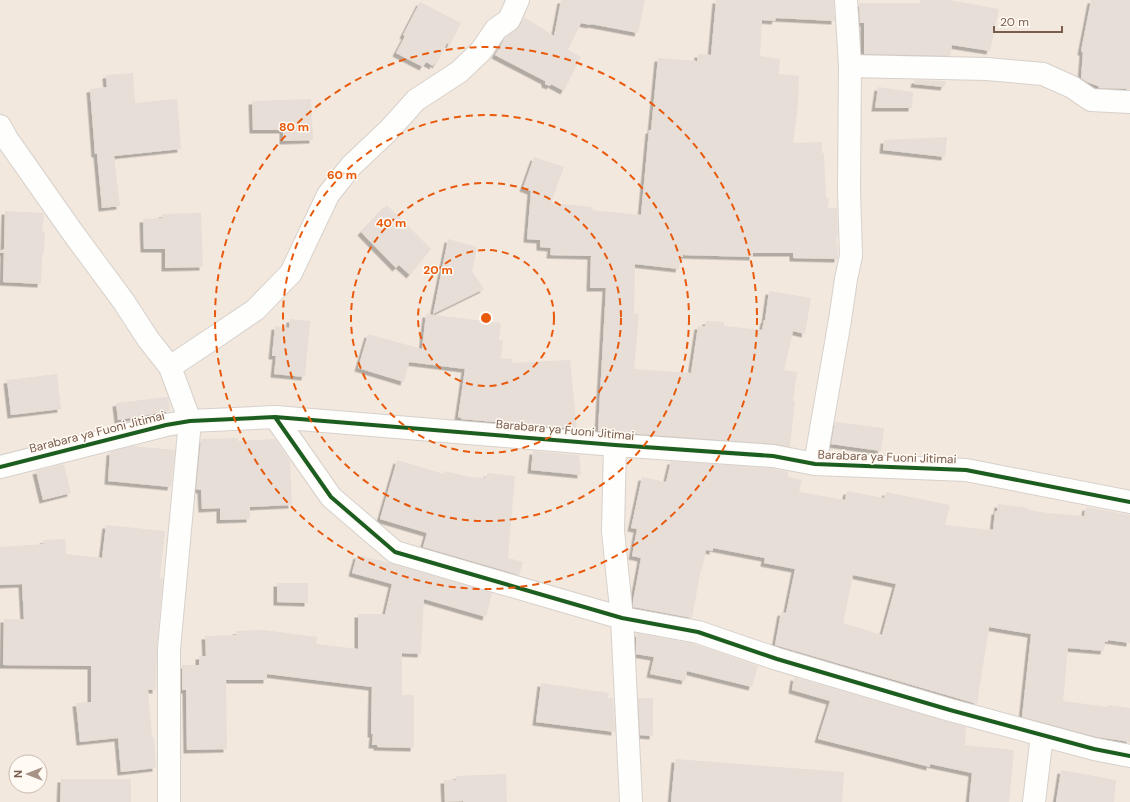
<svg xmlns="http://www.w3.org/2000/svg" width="1130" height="802" font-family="'DM Sans',sans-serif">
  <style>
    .residential { fill: #f2e8de; fill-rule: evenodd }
    .building { fill: #e6ded7; fill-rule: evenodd; filter: url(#shadow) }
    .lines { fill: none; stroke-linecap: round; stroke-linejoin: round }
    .minor-casing { stroke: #d7d1cb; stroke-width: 24 }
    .minor { stroke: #fefefd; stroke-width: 22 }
    .cycleway-casing { stroke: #fffaf3; stroke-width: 6 }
    .cycleway { stroke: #1b5e20; stroke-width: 4 }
    .ring { fill: none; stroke: #e8590c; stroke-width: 2; stroke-dasharray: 7 5 }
    .labels { text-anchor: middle; stroke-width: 3; stroke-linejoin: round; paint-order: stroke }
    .street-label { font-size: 12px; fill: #7a5c4d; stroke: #fffaf3 }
    .centre { fill: #e8590c; stroke: #fffaf3; stroke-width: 2 }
    .ring-label { font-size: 12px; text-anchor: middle; font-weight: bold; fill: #e8590c; stroke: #fffaf3; stroke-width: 3; stroke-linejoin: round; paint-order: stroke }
  </style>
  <defs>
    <filter id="shadow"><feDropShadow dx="-3.5" dy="3.5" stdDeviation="0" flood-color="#0004"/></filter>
  </defs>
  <rect width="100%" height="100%" fill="#f9f5f0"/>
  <!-- residential -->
  <path class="residential" d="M 0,0 L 1130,0 L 1130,802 L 0,802 ZM 16,762 L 40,762 L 40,786 L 16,786 Z"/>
  <!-- building -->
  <path class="building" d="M 561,0 L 645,0 L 638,33 L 591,24 L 591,25 L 581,23 L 568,50 L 581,57 L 564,91 L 551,84 L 550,86 L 545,84 L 545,81 L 495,55 L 505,38 L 516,30 L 520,25 L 524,17 L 554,36 Z
    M 716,0 L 834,0 L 835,21 L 776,18 L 775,21 L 762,20 L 760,56 L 780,59 L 779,74 L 799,76 L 798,105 L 793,143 L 822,142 L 822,153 L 824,153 L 826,198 L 829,198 L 828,208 L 837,208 L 838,237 L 836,237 L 838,252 L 838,259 L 793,258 L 793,253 L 753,253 L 753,257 L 683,255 L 683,257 L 681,257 L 679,269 L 635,264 L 634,313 L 639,314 L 634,369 L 691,373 L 698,326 L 705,326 L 706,321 L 724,322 L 724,326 L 762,330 L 764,320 L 765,320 L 769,291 L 811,298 L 805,334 L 793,331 L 784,370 L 797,372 L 793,401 L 795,401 L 790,447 L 774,444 L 598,431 L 606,288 L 590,288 L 591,256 L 550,255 L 551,248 L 540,247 L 540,240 L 527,239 L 531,191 L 523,188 L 534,157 L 564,167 L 551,203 L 593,207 L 592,210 L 641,215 L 649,130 L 651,130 L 658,58 L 697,61 L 698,54 L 711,55 Z
    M 920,0 L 949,0 L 999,9 L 990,51 L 952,45 L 950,56 L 864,54 L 864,23 L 860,23 L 859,3 L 920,3 Z
    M 1091,0 L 1130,0 L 1130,89 L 1099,88 L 1098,86 L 1087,82 L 1081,78 L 1083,53 L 1081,51 Z
    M 420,2 L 461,23 L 450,45 L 447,43 L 436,65 L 434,63 L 433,66 L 426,62 L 423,67 L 396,53 L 405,36 L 403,35 Z
    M 133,73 L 135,103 L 177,99 L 181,149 L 114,156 L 120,206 L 102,208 L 97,154 L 95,154 L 90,89 L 107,87 L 106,75 Z
    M 915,80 L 946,81 L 944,87 L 914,84 Z
    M 878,87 L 913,92 L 912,108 L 875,108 Z
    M 311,99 L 313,140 L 283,141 L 283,130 L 253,130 L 252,101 Z
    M 947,137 L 945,157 L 883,150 L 884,140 Z
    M 387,205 L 431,249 L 410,275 L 399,265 L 396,268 L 361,232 Z
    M 5,211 L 44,213 L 42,232 L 45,231 L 44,253 L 43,253 L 42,256 L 41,284 L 3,282 L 4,253 L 0,253 L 0,251 L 4,249 Z
    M 201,213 L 203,267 L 165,268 L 165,249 L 144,249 L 143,219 L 162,218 L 162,214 Z
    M 448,239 L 477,247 L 472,271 L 484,289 L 433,314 Z
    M 426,314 L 501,323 L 499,340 L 503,340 L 501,358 L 513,359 L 512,363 L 570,360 L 577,429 L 461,419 L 461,418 L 458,417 L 465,369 L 409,362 L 404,382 L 358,368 L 368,334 L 422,349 Z
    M 290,319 L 310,321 L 305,377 L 274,374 L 276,356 L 272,356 L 275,326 L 289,328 Z
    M 57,374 L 61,409 L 11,415 L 7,380 Z
    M 168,397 L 170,411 L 118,420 L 116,403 Z
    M 835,422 L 884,428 L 881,451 L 831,444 Z
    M 238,438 L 238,441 L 275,439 L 290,461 L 292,505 L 250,507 L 250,519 L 220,520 L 220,508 L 202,509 L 201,490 L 196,489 L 201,439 Z
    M 132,446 L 175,450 L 171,487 L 108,481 L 110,452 Z
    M 533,451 L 579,455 L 581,475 L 531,470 Z
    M 397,460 L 444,474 L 444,471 L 470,477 L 485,478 L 488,473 L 515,476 L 508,558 L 523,562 L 519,575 L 423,547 L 427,533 L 380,519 Z
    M 671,461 L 771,468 L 788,472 L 788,477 L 802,480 L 799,492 L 845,500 L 847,491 L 884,498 L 886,492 L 950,505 L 945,525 L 991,530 L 991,529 L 993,530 L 995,511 L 997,511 L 998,504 L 1029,508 L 1028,510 L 1048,513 L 1084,516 L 1086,507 L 1130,515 L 1130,643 L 1108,640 L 1108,642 L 1105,642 L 1104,651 L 1068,648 L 1063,701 L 1108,707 L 1108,705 L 1130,708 L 1130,742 L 1097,737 L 1022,717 L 1031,634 L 989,627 L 977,704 L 775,645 L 781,612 L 786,613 L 795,569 L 764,563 L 765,558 L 713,548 L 713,551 L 706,550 L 702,570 L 701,569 L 692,618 L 633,607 L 633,601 L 641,558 L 632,556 L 637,529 L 631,528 L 642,477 L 666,482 ZM 853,575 L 896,584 L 882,635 L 843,623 Z
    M 64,464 L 71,493 L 43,500 L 36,471 Z
    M 106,525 L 165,531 L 160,578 L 163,578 L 157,648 L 156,690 L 148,690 L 152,737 L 154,737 L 156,768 L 121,772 L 118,738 L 80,742 L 76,703 L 91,702 L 91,666 L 3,665 L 4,619 L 24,619 L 22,584 L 0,585 L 0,547 L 44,544 L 43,540 L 65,539 L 66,554 L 102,558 Z
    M 357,555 L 390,563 L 492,593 L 486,617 L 424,599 L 421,654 L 402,653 L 402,695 L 414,695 L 414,748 L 377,747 L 377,745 L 372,745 L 373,734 L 371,734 L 372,687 L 267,674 L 267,680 L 226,680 L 227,749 L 187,750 L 186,690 L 182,690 L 182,665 L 199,665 L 199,656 L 206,656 L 205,636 L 237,635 L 236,631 L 264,630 L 317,637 L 316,644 L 358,649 L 358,614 L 385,614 L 392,584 L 352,573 Z
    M 277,583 L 308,583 L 308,603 L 277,602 Z
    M 636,633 L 695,644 L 758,666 L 752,687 L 687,671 L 685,681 L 650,674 L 654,657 L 636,654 Z
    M 794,677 L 966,727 L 965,745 L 1014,750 L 1009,802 L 969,802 L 972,773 L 930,764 L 930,767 L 818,739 L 830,701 L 792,690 Z
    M 541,683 L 609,693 L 608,698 L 613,698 L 615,732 L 536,722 Z
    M 638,698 L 653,698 L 653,736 L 640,735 Z
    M 675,759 L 844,772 L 842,802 L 671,802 Z
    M 1061,770 L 1116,780 L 1114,802 L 1056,802 Z
    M 506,774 L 507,802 L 463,802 L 463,801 L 445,802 L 444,780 L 457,780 L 456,776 Z
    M 61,779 L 131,779 L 131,802 L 60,802 Z"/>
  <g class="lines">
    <!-- minor casing -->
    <g class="minor-casing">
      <path id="minor" d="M 850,66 L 987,69 L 1043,74 L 1072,87 L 1091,100 L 1130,102
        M 0,126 L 7,139 L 73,233 L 124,302 L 148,339 L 170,367 L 190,421 L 169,649 L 169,802
        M 170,367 L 218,335 L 255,310 L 291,273 L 328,195 L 351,166 L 389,130 L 416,100 L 459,72 L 481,51 L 496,29 L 509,20 L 518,0
        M 275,417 L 331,497 L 395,552 L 622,618 L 698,632 L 777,659 L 950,710 L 1094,749 L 1130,756
        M 615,445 L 613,531 L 622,618 L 631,802
        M 815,464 L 840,320 L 846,279 L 851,256 L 849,191 L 850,66 L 846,0
        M 0,467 L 166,425 L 190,421 L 275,417 L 615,445 L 773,456 L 815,464 L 966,470 L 1130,502
        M 1034,802 L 1042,735"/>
    </g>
    <!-- minor -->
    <use href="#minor" class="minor"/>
    <!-- cycleway casing -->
    <g class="cycleway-casing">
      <path id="cycleway" d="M 275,417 L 331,497 L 395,552 L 622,618 L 698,632 L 777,659 L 950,710 L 1094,749 L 1130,756
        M 0,467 L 166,425 L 190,421 L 275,417 L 615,445 L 773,456 L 815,464 L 966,470 L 1130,502"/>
    </g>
    <!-- cycleway -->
    <use href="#cycleway" class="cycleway"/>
  </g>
  <!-- distance rings -->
  <g class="ring">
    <circle cx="486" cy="318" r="68"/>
    <circle cx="486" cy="318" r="135"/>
    <circle cx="486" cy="318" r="203"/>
    <circle cx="486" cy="318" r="271"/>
  </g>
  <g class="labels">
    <!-- street labels -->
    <g class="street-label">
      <text transform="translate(565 430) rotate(5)" y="4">Barabara ya Fuoni Jitimai</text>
      <text transform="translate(97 432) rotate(-14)" y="4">Barabara ya Fuoni Jitimai</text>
      <text transform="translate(887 457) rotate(2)" y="4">Barabara ya Fuoni Jitimai</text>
    </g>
  </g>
  <circle cx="486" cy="318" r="6" class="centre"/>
  <g class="ring-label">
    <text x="294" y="131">80 m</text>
    <text x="342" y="179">60 m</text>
    <text x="391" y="227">40 m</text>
    <text x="438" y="274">20 m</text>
  </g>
  <!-- north arrow -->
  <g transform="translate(28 774) rotate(270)"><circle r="19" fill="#fffaf3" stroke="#cabbb1"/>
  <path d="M0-3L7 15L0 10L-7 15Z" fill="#a69286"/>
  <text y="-6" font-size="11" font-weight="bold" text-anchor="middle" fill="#7a5c4d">N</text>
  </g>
  <!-- scale -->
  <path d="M994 26v6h68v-6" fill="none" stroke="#7a5c4d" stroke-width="2"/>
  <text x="1000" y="26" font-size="12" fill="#7a5c4d" stroke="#fffaf3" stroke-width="3" paint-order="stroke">20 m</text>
</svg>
